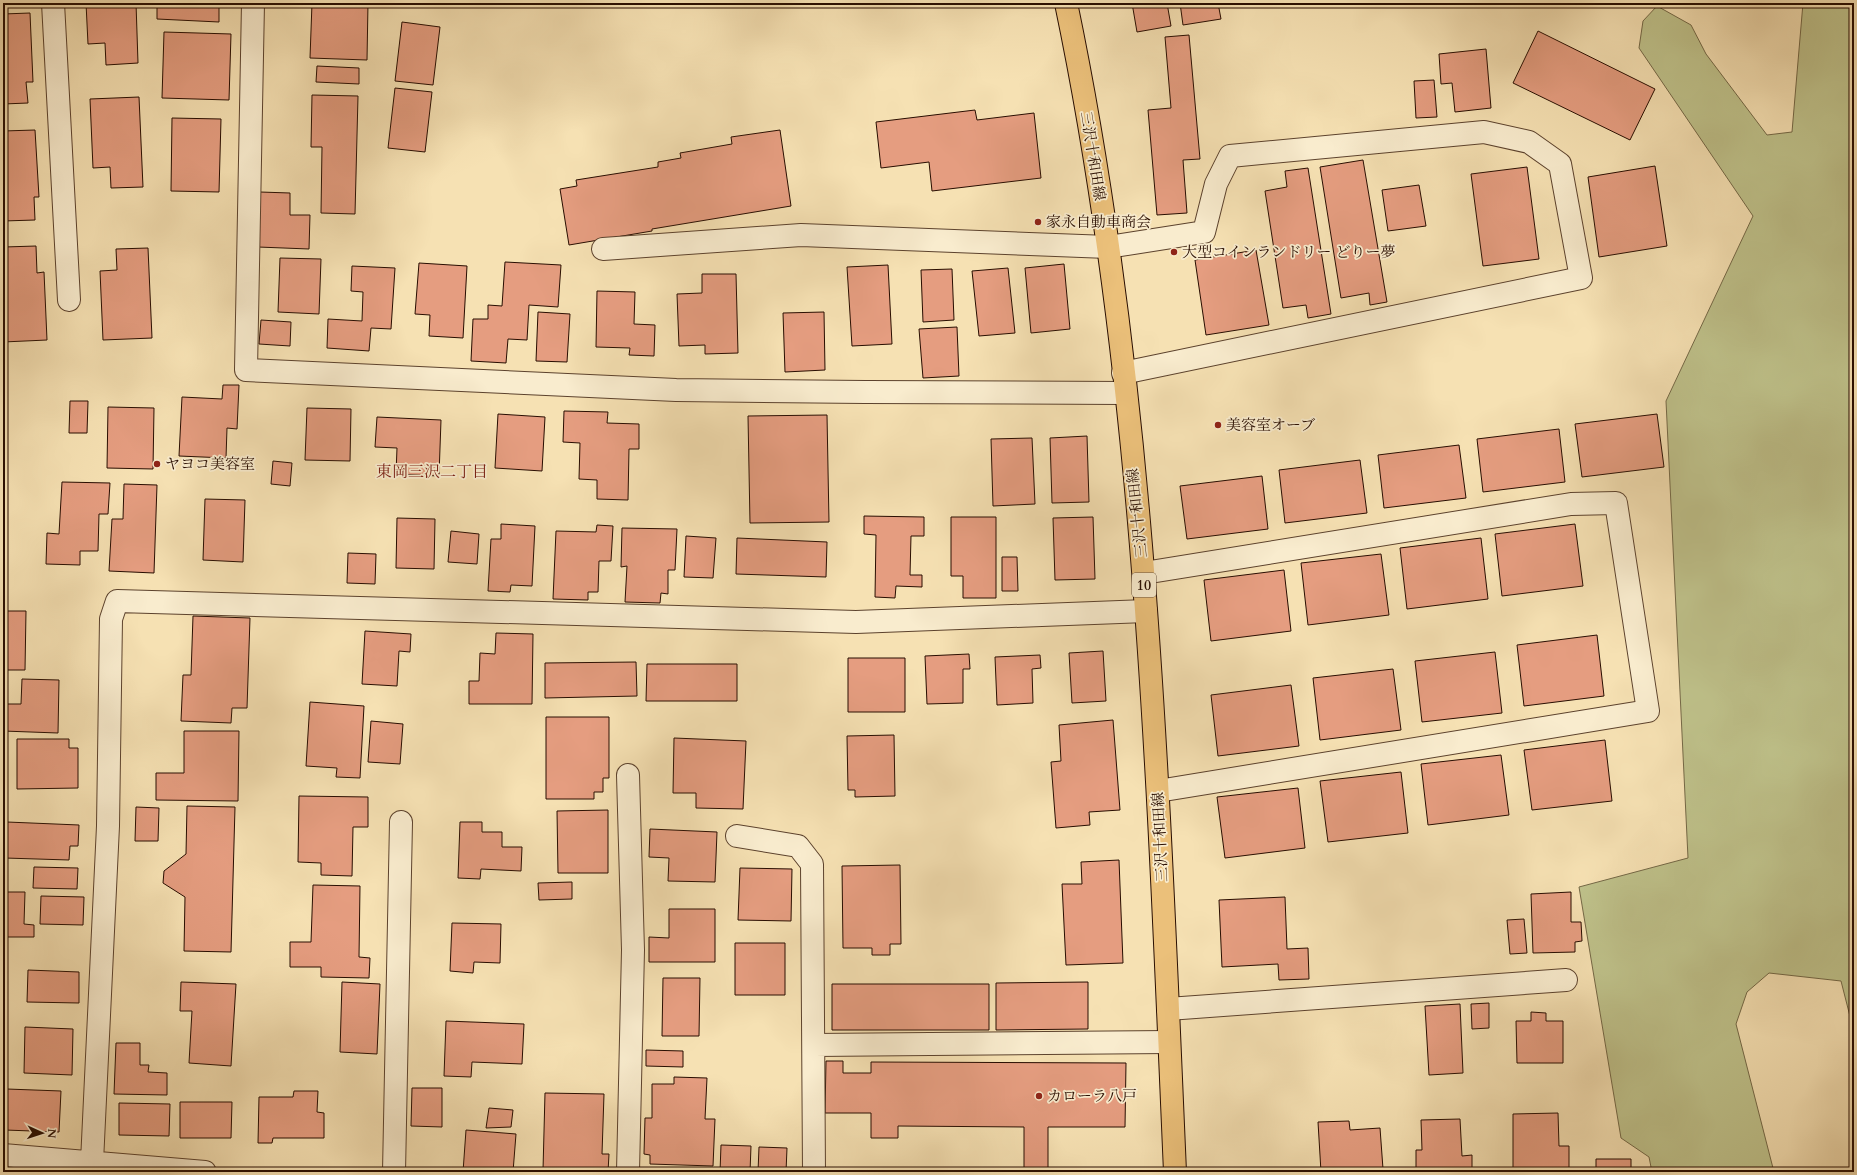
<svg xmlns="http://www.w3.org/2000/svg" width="1857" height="1175" font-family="Cardo,'Noto Serif JP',serif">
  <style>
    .green { fill: #bfc28b; stroke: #746846 }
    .building { fill: #e59d80; stroke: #280d00 }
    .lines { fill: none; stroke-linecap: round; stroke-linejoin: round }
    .minor-casing { stroke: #5c422d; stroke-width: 24 }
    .major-casing { stroke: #280d00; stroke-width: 24 }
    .minor { stroke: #f9ecce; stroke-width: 22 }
    .major { stroke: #ebc07a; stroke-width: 22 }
    .poi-dot { fill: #8f2418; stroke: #f9ecce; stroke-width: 1.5 }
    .labels { text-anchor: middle; stroke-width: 3.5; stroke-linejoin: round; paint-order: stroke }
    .shield { fill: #f9ecce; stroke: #67503e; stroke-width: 1 }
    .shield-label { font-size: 14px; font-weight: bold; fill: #280d00 }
    .street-label { font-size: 15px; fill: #280d00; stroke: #f9ecce }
    .poi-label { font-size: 15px; fill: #280d00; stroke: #f9ecce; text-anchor: start }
    .neighbourhood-label { font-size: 16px; fill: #7a1f14; stroke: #f9ecce }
  </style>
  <rect width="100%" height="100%" fill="#f6e1b3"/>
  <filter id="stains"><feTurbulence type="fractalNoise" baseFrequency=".005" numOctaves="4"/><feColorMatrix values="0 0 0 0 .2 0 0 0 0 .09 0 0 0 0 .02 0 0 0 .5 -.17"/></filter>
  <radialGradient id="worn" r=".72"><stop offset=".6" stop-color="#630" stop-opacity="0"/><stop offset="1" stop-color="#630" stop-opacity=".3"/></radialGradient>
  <!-- green -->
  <path class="green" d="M 1803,3 L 1854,3 L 1854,1032 L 1841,981 L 1769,973 L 1747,992 L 1736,1024 L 1774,1172 L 1652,1172 L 1649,1157 L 1621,1138 L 1579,887 L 1688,858 L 1666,401 L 1753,216 L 1639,48 L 1643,21 L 1657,6 L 1691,25 L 1706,54 L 1767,135 L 1792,132 Z"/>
  <!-- building -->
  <path class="building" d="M 86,3 L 136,3 L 138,63 L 106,65 L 105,43 L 88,44 Z
    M 157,3 L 219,3 L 219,22 L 157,19 Z
    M 312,3 L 368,3 L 367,60 L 310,58 Z
    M 1132,3 L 1167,3 L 1171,26 L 1137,32 Z
    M 1180,3 L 1218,3 L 1221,19 L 1183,25 Z
    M 30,13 L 33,82 L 26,82 L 28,103 L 3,104 L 3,14 Z
    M 402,22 L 440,27 L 433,85 L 395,81 Z
    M 1538,31 L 1655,89 L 1630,140 L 1513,83 Z
    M 164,32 L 231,34 L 229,100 L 162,98 Z
    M 1189,35 L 1200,159 L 1183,160 L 1187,213 L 1157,215 L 1148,110 L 1171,108 L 1165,37 Z
    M 1486,49 L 1491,108 L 1455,112 L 1452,83 L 1441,84 L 1439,54 Z
    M 317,66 L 359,68 L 359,84 L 316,82 Z
    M 1434,80 L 1437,117 L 1416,118 L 1414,81 Z
    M 395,88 L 432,92 L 425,152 L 388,148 Z
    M 312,95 L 358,96 L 355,214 L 321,213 L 322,147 L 311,147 Z
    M 139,97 L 143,187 L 111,188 L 110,167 L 93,168 L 90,99 Z
    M 975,110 L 977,120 L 1034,113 L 1041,178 L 932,191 L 929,162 L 881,168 L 876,122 Z
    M 172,118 L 221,119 L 219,192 L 171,191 Z
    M 35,130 L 39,197 L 34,197 L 35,220 L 3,221 L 3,131 Z
    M 780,130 L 791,206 L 652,229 L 652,231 L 569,245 L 560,189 L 577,186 L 576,180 L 658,167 L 658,162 L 681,158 L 680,153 L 732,144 L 731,137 Z
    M 1363,160 L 1387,302 L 1370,305 L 1369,293 L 1341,298 L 1320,167 Z
    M 1655,166 L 1667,246 L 1599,257 L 1588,177 Z
    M 1527,167 L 1539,259 L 1483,266 L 1471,174 Z
    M 1308,168 L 1331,314 L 1308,318 L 1306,305 L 1283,308 L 1265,191 L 1287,187 L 1285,171 Z
    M 1419,185 L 1426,226 L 1388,231 L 1382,190 Z
    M 260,192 L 290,193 L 290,215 L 310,215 L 309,249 L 258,247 Z
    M 36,246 L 37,273 L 44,272 L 47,340 L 3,342 L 4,247 Z
    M 148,248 L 152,338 L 103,340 L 100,271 L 117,270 L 116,249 Z
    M 1256,250 L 1269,325 L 1206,335 L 1195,260 Z
    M 280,258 L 321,259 L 319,314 L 278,312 Z
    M 505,262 L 561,265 L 558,307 L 529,305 L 527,340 L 508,339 L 506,363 L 471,361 L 473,319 L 488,319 L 488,305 L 502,306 Z
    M 419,263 L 467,266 L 463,338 L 429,336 L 430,315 L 415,314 Z
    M 1064,264 L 1070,329 L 1031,333 L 1025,268 Z
    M 888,265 L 892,344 L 852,346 L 847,267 Z
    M 352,266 L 395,268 L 391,329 L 371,328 L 369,351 L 327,348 L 328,319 L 362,321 L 363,292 L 351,291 Z
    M 1008,268 L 1015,333 L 979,336 L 972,271 Z
    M 952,269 L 954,320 L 923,322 L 921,270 Z
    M 702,274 L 736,274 L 738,353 L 705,354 L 705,345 L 679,346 L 677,294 L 702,293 Z
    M 597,291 L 635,292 L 634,324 L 655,325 L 654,356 L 629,355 L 630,348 L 596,347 Z
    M 538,312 L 570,314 L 567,362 L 536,361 Z
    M 824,312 L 825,370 L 785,372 L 783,313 Z
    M 261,320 L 291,322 L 290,346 L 259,344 Z
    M 957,327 L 959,376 L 923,378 L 919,329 Z
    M 223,385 L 239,385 L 237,429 L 227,428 L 226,458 L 179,456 L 182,397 L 222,399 Z
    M 70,401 L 88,401 L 87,433 L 69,433 Z
    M 108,407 L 154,408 L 153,469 L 107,468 Z
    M 307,408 L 351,409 L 350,461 L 305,460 Z
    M 564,411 L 608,412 L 607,423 L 639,424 L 639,449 L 629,449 L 628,500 L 597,499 L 597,480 L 579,479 L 580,443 L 563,442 Z
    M 498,414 L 545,417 L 542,471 L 495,468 Z
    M 1657,414 L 1664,467 L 1582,477 L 1575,424 Z
    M 827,415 L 829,522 L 750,523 L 748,416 Z
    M 377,417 L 441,420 L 439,476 L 396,474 L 397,448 L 375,447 Z
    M 1559,429 L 1565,482 L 1483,492 L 1477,439 Z
    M 1087,436 L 1089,502 L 1052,503 L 1050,438 Z
    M 1032,438 L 1035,504 L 993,506 L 991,439 Z
    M 1459,445 L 1466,498 L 1384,508 L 1378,455 Z
    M 1360,460 L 1367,513 L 1285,523 L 1279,470 Z
    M 273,461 L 292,463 L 290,486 L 271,484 Z
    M 1262,476 L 1268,529 L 1187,539 L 1180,486 Z
    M 62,482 L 110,483 L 108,514 L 99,514 L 98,551 L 80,551 L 80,565 L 46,564 L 47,533 L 59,534 Z
    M 124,484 L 157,485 L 154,573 L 109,571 L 112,519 L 123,519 Z
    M 205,499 L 245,500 L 243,562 L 203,560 Z
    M 864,516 L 924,517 L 924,536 L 911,536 L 910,575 L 922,575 L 922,587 L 896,586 L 895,598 L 875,597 L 876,535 L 864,534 Z
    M 951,517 L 996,517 L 996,598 L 963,598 L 963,576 L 951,576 Z
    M 1093,517 L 1095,579 L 1055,580 L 1053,518 Z
    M 397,518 L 435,519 L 434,569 L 396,568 Z
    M 501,524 L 535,526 L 532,586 L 511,585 L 510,592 L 488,591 L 491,539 L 501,539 Z
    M 1575,524 L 1583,586 L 1502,596 L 1495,534 Z
    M 597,525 L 613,526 L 611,561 L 599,561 L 598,592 L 588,592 L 588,600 L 553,599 L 556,531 L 596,532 Z
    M 622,528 L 677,529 L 675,570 L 668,570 L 668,594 L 661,593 L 660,603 L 625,602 L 627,566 L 621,567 Z
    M 451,531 L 479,534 L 477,564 L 448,562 Z
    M 686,536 L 716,538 L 713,578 L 684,577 Z
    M 737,538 L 827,542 L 826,577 L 736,574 Z
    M 1481,538 L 1488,599 L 1407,609 L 1400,548 Z
    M 348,553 L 376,554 L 375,584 L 347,583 Z
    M 1381,554 L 1389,615 L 1308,625 L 1301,563 Z
    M 1002,557 L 1017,557 L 1018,591 L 1002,591 Z
    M 1284,570 L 1291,631 L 1211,641 L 1204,580 Z
    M 3,611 L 26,611 L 25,670 L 3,670 Z
    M 193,616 L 250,618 L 247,708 L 232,708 L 231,723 L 181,721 L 183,675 L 191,675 Z
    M 365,631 L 411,634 L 410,652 L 399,651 L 397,686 L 362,684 Z
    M 496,633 L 533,634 L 532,704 L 469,704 L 469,681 L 479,681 L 480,653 L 495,654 Z
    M 1597,635 L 1604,696 L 1524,706 L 1517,645 Z
    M 1103,651 L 1106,701 L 1072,703 L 1069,653 Z
    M 1495,652 L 1502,713 L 1422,722 L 1415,661 Z
    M 969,654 L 970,669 L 963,669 L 963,703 L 927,704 L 925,656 Z
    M 1040,655 L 1041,668 L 1032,669 L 1033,703 L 997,705 L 995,657 Z
    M 848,658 L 905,658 L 905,712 L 848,712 Z
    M 636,662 L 637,696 L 545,698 L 545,663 Z
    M 647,664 L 737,664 L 737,701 L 646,701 Z
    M 1393,669 L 1401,730 L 1320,740 L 1313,678 Z
    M 22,679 L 59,680 L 58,733 L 3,731 L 3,704 L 21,704 Z
    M 1291,685 L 1299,746 L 1218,756 L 1211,695 Z
    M 310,702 L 364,706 L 360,778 L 336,777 L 337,768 L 306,766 Z
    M 546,717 L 609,717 L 609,778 L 603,778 L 603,792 L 594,792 L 594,799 L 546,799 Z
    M 1113,720 L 1120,810 L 1089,812 L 1090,825 L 1056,828 L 1051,762 L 1061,761 L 1059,725 Z
    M 371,721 L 403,724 L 400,764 L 368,762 Z
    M 184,731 L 239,731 L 238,801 L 156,800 L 156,773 L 184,773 Z
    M 894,735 L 895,796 L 855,797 L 855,790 L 848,790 L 847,736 Z
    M 674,738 L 746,741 L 743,809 L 696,808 L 696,793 L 673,793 Z
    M 17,739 L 69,739 L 69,748 L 78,748 L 78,788 L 17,789 Z
    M 1605,740 L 1612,801 L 1532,810 L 1524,750 Z
    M 1501,755 L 1509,815 L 1428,825 L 1421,764 Z
    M 1401,772 L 1408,833 L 1328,842 L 1320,781 Z
    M 1298,788 L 1305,848 L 1225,858 L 1217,797 Z
    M 299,796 L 368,797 L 368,827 L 353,827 L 352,876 L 321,875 L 321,863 L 298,862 Z
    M 187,806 L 235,807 L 231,952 L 184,951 L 185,897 L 163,883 L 164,871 L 186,854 Z
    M 136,807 L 159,808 L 158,841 L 135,841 Z
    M 608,810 L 608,873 L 558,873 L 557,811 Z
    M 7,822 L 79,825 L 78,846 L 70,846 L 69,860 L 5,858 Z
    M 460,822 L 482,822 L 482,832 L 502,832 L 502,847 L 522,847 L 521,871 L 481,869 L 480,879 L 458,878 Z
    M 650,829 L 717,832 L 715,882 L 668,881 L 669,858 L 649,857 Z
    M 1119,860 L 1123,963 L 1066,965 L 1062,884 L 1082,884 L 1081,862 Z
    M 900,865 L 901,944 L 890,944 L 890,955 L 872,955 L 872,948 L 843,948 L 842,866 Z
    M 34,867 L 78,868 L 77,889 L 33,888 Z
    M 740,868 L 792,869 L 791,921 L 738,920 Z
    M 572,882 L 572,899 L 539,900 L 538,883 Z
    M 313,885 L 360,886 L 359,957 L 370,958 L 369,978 L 321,977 L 321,967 L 290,967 L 290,942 L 311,942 Z
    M 3,892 L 25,892 L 24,924 L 34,925 L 34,937 L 3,937 Z
    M 1571,892 L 1571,922 L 1581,922 L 1582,941 L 1575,942 L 1575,952 L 1533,953 L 1531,894 Z
    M 41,896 L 84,897 L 83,925 L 40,924 Z
    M 1285,897 L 1287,949 L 1308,948 L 1309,979 L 1279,980 L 1278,964 L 1222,967 L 1219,900 Z
    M 669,909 L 715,909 L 715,962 L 649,962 L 649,937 L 669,938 Z
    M 1524,919 L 1527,953 L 1510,954 L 1507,920 Z
    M 452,923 L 501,924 L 500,963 L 474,962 L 473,973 L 450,971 Z
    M 735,943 L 785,943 L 785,995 L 735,995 Z
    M 28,970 L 79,972 L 79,1003 L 27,1002 Z
    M 663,978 L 700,978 L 699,1036 L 662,1036 Z
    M 181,982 L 236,984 L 231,1066 L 189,1063 L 192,1011 L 180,1011 Z
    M 342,982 L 380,984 L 377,1054 L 340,1052 Z
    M 1088,982 L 1088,1029 L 996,1030 L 996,983 Z
    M 832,984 L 989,984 L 989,1030 L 832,1030 Z
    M 1489,1003 L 1489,1028 L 1472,1029 L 1471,1004 Z
    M 1460,1004 L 1463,1073 L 1429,1075 L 1425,1006 Z
    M 1531,1012 L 1546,1013 L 1546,1021 L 1563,1021 L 1563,1063 L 1517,1063 L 1516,1021 L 1531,1021 Z
    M 446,1021 L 524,1024 L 522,1064 L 472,1062 L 471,1077 L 444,1076 Z
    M 25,1027 L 73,1029 L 72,1075 L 24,1073 Z
    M 116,1043 L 140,1043 L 140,1065 L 149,1065 L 148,1072 L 167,1073 L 167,1095 L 114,1094 Z
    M 646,1050 L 683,1051 L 683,1067 L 646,1066 Z
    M 826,1061 L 843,1061 L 843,1073 L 871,1073 L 871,1062 L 1126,1063 L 1125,1127 L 1048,1127 L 1048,1172 L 1024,1172 L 1024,1127 L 898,1126 L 898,1138 L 871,1138 L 871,1113 L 825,1113 Z
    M 674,1077 L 707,1078 L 705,1119 L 715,1119 L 713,1166 L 650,1164 L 650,1155 L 644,1154 L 645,1118 L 652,1118 L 652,1084 L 674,1084 Z
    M 412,1088 L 442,1088 L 442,1127 L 411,1126 Z
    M 7,1089 L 61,1091 L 59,1132 L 5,1130 Z
    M 294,1091 L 318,1091 L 317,1112 L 324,1113 L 324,1138 L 273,1138 L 272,1143 L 258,1143 L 259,1097 L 293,1097 Z
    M 545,1093 L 604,1094 L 602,1154 L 609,1154 L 608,1172 L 543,1170 Z
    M 180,1102 L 232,1102 L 231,1138 L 180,1138 Z
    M 119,1103 L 170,1104 L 169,1136 L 119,1135 Z
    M 489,1108 L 513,1110 L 511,1127 L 486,1128 Z
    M 1558,1113 L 1559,1146 L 1569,1146 L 1569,1170 L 1513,1171 L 1513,1114 Z
    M 1460,1119 L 1462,1156 L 1472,1155 L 1472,1168 L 1416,1169 L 1416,1150 L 1422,1150 L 1421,1120 Z
    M 1349,1121 L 1350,1130 L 1380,1128 L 1383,1169 L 1321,1172 L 1318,1122 Z
    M 466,1130 L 516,1134 L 513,1172 L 463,1172 Z
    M 721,1145 L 751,1146 L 750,1172 L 720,1172 Z
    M 759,1147 L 787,1148 L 786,1172 L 758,1172 Z
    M 1596,1159 L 1631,1159 L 1631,1172 L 1596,1172 Z"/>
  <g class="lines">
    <!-- minor casing -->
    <g class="minor-casing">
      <path id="minor" d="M 53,3 L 69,300
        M 253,3 L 246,370 L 676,390 L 865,392 L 1125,393
        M 603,249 L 801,235 L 1108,247 L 1204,232 L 1216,184 L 1230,156 L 1484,132 L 1529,142 L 1560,164 L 1581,278 L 1123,373
        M 1144,573 L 1571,504 L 1616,503 L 1648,711 L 1158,791
        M 628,775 L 633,950 L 628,1172
        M 737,836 L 798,846 L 812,864 L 814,1172
        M 1168,1009 L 1566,980
        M 814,1045 L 1169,1042
        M 3,1155 L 205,1172
        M 92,1162 L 108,826 L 111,619 L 117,601 L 856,622 L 1146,611
        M 394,1172 L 401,822"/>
    </g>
    <!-- major casing -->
    <g class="major-casing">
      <path id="major" d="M 1066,3 C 1146,386 1158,782 1175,1172"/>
    </g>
    <!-- minor -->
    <use href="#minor" class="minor"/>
    <!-- major -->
    <use href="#major" class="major"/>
  </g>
  <!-- markers -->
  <g class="poi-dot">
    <circle cx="1038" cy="222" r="4"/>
    <circle cx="1174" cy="252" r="4"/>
    <circle cx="1218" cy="425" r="4"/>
    <circle cx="157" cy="464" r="4"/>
    <circle cx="1039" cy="1096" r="4"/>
  </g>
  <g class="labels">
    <!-- shield labels -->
    <rect class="shield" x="1132" y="573" width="24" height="24" rx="3"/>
    <g class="shield-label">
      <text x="1144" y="590">10</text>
    </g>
    <!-- street labels -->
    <g class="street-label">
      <text transform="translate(1093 156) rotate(81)" y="5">三沢十和田線</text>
      <text transform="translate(1137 513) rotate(-96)" y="5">三沢十和田線</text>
      <text transform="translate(1160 837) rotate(-93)" y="5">三沢十和田線</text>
    </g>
    <!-- poi labels -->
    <g class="poi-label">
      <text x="1046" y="227">家永自動車商会</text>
      <text x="1182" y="257">大型コインランドリー どりー夢</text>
      <text x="1226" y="430">美容室オーブ</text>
      <text x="165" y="469">ヤヨコ美容室</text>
      <text x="1047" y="1101">カローラ八戸</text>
    </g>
    <!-- neighbourhood labels -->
    <g class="neighbourhood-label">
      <text x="432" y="477">東岡三沢二丁目</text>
    </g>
  </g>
  <!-- margin -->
  <rect width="1857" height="1175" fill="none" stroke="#f6e1b3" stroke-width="16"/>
  <rect x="4" y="4" width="1849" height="1167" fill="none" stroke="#280d00" stroke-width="2"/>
  <rect x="8" y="8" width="1841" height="1159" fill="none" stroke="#280d00"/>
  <!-- north arrow -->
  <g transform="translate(42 1133) rotate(93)" stroke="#f9ecce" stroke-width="3" paint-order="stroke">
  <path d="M0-3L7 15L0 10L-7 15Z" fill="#280d00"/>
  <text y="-6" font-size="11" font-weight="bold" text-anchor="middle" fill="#280d00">N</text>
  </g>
  <rect width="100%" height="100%" filter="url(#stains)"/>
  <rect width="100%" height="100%" fill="url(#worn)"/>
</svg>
